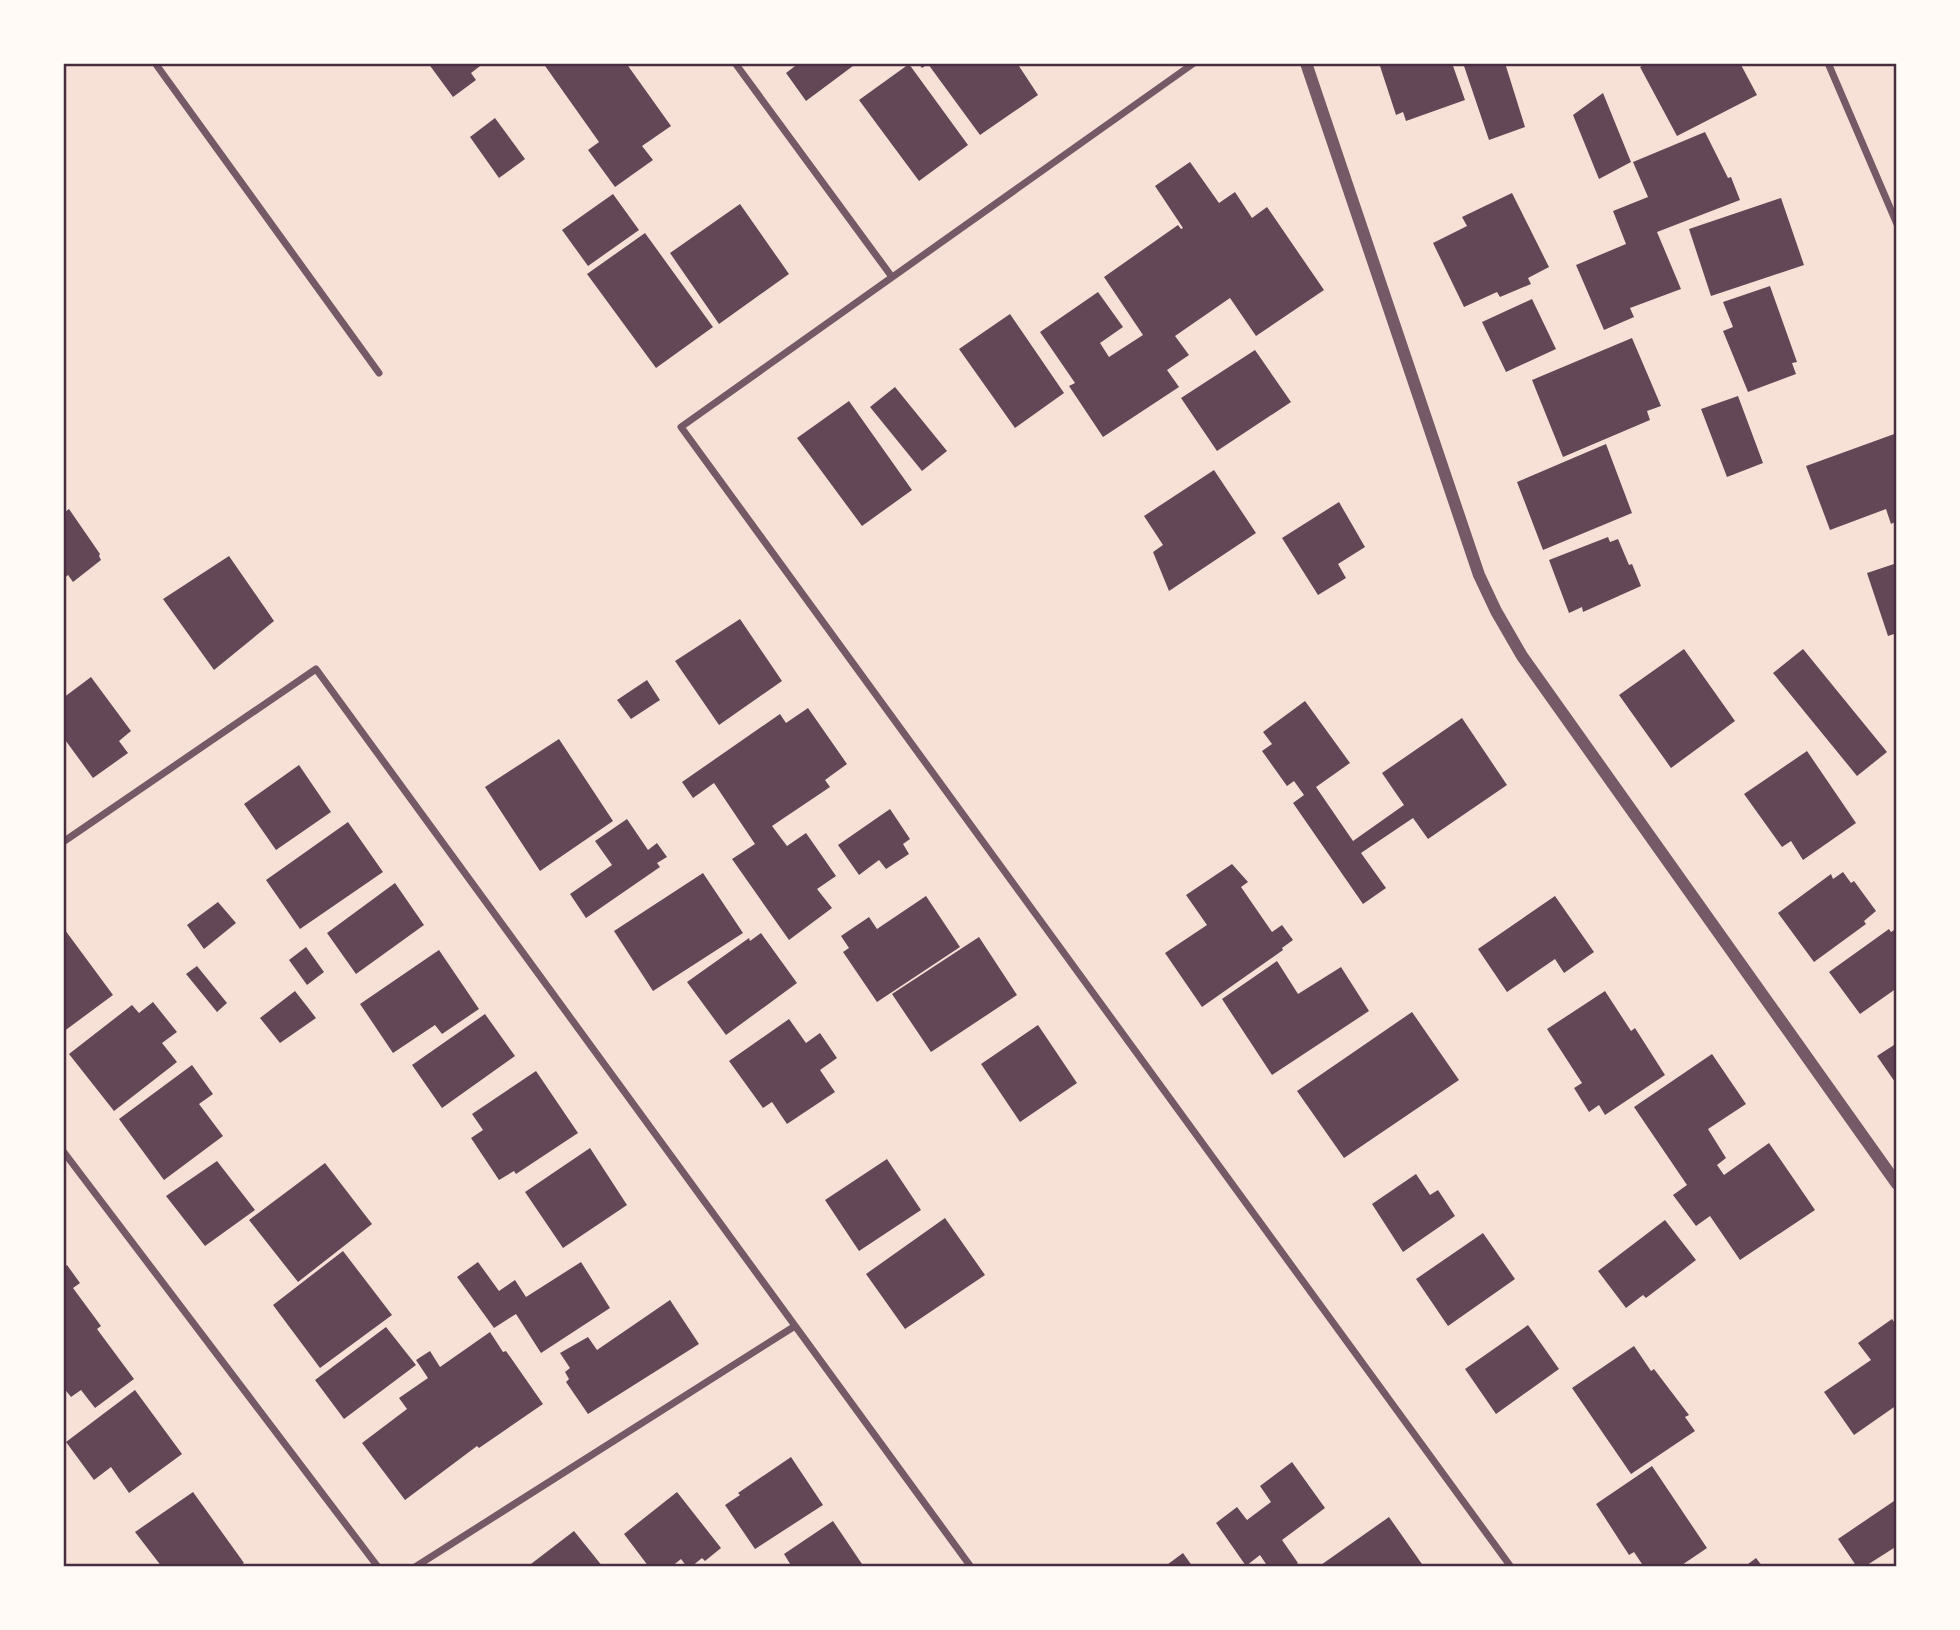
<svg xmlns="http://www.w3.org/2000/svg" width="1960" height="1630" font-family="Arial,sans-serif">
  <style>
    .building { fill: #644757 }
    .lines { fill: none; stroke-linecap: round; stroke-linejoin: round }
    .minor { stroke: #755966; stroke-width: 7 }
    .tertiary { stroke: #755966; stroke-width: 12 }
    .neatline { fill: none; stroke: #4a2c40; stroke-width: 2.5 }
  </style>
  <rect width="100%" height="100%" fill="#f7e1d7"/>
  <!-- building -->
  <path class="building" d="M 428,63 L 484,63 L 471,73 L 476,80 L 453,97 Z
    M 543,63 L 626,63 L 671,126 L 642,146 L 653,160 L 615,187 L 588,150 L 599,142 Z
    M 799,63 L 857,63 L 806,101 L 786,73 Z
    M 918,63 L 1017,63 L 1038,95 L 980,135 L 928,64 L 922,68 Z
    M 1379,63 L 1452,63 L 1465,100 L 1406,121 L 1403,112 L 1396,115 Z
    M 1463,63 L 1505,63 L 1525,127 L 1489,140 Z
    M 1648,63 L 1740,63 L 1757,95 L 1677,136 L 1640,67 Z
    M 909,64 L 968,145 L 919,181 L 859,100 Z
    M 1603,93 L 1631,162 L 1599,179 L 1573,115 Z
    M 495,118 L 525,159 L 499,178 L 470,137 Z
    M 1705,132 L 1728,178 L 1731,177 L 1740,200 L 1657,232 L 1681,289 L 1630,308 L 1634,317 L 1604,330 L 1576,265 L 1626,244 L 1613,211 L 1648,197 L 1633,162 Z
    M 1190,162 L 1219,203 L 1235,192 L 1252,218 L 1267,207 L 1324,290 L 1256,336 L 1230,298 L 1175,336 L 1189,355 L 1167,370 L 1179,387 L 1103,437 L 1069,386 L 1075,383 L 1040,332 L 1098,292 L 1123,327 L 1100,343 L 1109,357 L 1143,335 L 1104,277 L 1178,225 L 1181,229 L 1183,228 L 1155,186 Z
    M 1512,193 L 1549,267 L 1528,278 L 1531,284 L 1500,297 L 1497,292 L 1464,307 L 1433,243 L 1467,226 L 1462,217 Z
    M 613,194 L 639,230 L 588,266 L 562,230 Z
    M 1781,198 L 1804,265 L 1711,296 L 1689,229 Z
    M 740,204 L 789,274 L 719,324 L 670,253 Z
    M 645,233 L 713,327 L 656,368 L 587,274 Z
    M 1770,286 L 1797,362 L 1792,363 L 1796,374 L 1748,392 L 1723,331 L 1733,327 L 1723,302 Z
    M 1532,299 L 1556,349 L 1506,372 L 1482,322 Z
    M 1010,314 L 1064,393 L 1015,428 L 959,349 Z
    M 1632,338 L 1661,406 L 1647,411 L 1650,420 L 1563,457 L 1532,380 Z
    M 1255,350 L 1291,402 L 1217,451 L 1181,398 Z
    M 895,387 L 947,451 L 922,471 L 870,407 Z
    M 1738,396 L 1763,463 L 1727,477 L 1701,409 Z
    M 849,401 L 912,490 L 862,526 L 797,438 Z
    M 1897,433 L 1897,521 L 1891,524 L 1886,509 L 1830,530 L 1806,466 Z
    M 1606,444 L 1632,513 L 1543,550 L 1517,482 Z
    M 1214,470 L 1256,533 L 1169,591 L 1153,552 L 1163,545 L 1144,516 Z
    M 1339,502 L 1365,547 L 1338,564 L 1346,578 L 1318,595 L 1282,538 Z
    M 63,509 L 65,512 L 69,509 L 100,554 L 99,556 L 101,560 L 73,582 L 68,575 L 63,579 Z
    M 1608,537 L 1610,542 L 1618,539 L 1629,565 L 1632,564 L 1641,586 L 1583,612 L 1582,607 L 1569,613 L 1549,560 Z
    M 229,556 L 274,621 L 214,670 L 163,599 Z
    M 1897,563 L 1897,633 L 1888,636 L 1867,573 Z
    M 740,619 L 782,681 L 719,725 L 675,661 Z
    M 1684,649 L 1735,721 L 1671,768 L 1619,695 Z
    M 1803,649 L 1887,752 L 1857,776 L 1773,673 Z
    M 91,677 L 131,731 L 119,741 L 128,753 L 93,778 L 63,737 L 63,698 Z
    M 647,680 L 660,700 L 631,719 L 617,700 Z
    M 1305,701 L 1350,763 L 1316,787 L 1353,841 L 1404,805 L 1382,773 L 1462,718 L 1507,785 L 1428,839 L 1413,818 L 1361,853 L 1386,888 L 1363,904 L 1293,803 L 1304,795 L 1294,781 L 1287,786 L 1262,751 L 1272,744 L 1263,732 Z
    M 808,708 L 847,764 L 825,780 L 830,787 L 772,826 L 787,846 L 806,833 L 836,876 L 817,889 L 832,908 L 789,940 L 732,859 L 755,844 L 714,783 L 693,798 L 682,782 L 780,714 L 786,723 Z
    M 559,739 L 613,821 L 540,871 L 485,787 Z
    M 1807,751 L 1856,823 L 1803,860 L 1791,841 L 1782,847 L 1744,794 Z
    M 299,765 L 331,812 L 276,850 L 244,804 Z
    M 890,809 L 910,839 L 903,844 L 909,854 L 886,869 L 879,860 L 859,875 L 838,845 Z
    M 627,819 L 648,850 L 657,843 L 667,857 L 657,863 L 660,867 L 586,918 L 570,894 L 612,865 L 595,841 Z
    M 348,822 L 383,872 L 300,929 L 266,880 Z
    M 1232,864 L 1248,882 L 1241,887 L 1272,932 L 1282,925 L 1293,940 L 1282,948 L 1283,950 L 1202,1007 L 1165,953 L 1207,925 L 1186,895 Z
    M 1843,872 L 1851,883 L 1854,881 L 1876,911 L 1864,921 L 1866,924 L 1814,962 L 1778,913 L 1831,874 L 1833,879 Z
    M 703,873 L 743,933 L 653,991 L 614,931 Z
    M 395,883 L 424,925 L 356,974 L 327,933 Z
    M 926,896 L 960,947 L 877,1002 L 843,952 L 849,948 L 841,936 L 869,917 L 877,929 Z
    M 1555,896 L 1594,952 L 1564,973 L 1555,959 L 1507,992 L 1478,949 Z
    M 218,902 L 236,923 L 204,949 L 187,925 Z
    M 1897,928 L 1897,988 L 1860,1014 L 1829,972 L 1889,929 L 1891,932 Z
    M 65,930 L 113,995 L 63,1032 L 63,932 Z
    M 761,933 L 797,983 L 726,1035 L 687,982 L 749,938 L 750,941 Z
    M 979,937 L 1017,995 L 931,1052 L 892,994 Z
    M 306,947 L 324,972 L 307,985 L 289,960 Z
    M 439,950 L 479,1009 L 442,1034 L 435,1025 L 393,1053 L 360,1004 Z
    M 1277,961 L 1298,994 L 1341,967 L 1369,1011 L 1272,1075 L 1222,999 Z
    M 197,966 L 227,1003 L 217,1012 L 186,974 Z
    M 295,991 L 316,1018 L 280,1043 L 260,1018 Z
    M 1605,991 L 1631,1031 L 1635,1028 L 1665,1075 L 1605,1115 L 1599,1105 L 1589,1112 L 1574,1088 L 1582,1083 L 1547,1029 Z
    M 153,1002 L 177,1032 L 162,1043 L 177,1062 L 114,1111 L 69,1054 L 132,1005 L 139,1013 Z
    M 1412,1012 L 1459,1080 L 1344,1158 L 1297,1091 Z
    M 485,1014 L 515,1056 L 442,1108 L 412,1065 Z
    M 789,1019 L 806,1043 L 820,1033 L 837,1058 L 820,1070 L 835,1092 L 787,1124 L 772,1102 L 763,1108 L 729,1061 Z
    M 1038,1025 L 1077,1083 L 1020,1122 L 981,1064 Z
    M 1897,1043 L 1897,1085 L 1877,1056 Z
    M 1712,1054 L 1746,1104 L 1708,1129 L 1726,1158 L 1717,1165 L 1724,1175 L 1769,1143 L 1815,1210 L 1740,1260 L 1710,1216 L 1696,1226 L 1673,1195 L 1687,1185 L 1634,1107 Z
    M 192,1065 L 213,1094 L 199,1104 L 223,1136 L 164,1180 L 119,1119 Z
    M 536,1071 L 578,1133 L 516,1174 L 514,1171 L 499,1180 L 471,1138 L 483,1130 L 472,1114 Z
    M 590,1148 L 627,1205 L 563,1248 L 525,1192 Z
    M 887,1159 L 921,1210 L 859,1251 L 825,1200 Z
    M 217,1161 L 255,1210 L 205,1246 L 166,1196 Z
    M 325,1163 L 372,1224 L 298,1282 L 249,1220 Z
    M 1416,1174 L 1430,1195 L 1438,1190 L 1455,1216 L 1403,1252 L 1372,1204 Z
    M 945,1218 L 985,1275 L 905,1329 L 866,1274 Z
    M 1665,1220 L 1696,1260 L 1646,1298 L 1643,1295 L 1626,1308 L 1598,1271 Z
    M 1483,1233 L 1515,1279 L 1448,1326 L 1416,1279 Z
    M 343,1251 L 392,1315 L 320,1368 L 273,1305 Z
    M 478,1262 L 499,1291 L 515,1280 L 526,1297 L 581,1262 L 610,1308 L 541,1353 L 516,1314 L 494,1328 L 457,1277 Z
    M 67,1265 L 80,1283 L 73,1288 L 101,1326 L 97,1329 L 134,1379 L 95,1408 L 81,1390 L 71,1397 L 63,1387 L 63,1268 Z
    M 670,1300 L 699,1344 L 588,1414 L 566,1382 L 569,1379 L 565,1372 L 570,1368 L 560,1353 L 588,1337 L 597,1350 Z
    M 1892,1319 L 1897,1326 L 1897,1405 L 1854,1435 L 1824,1392 L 1871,1360 L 1858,1343 Z
    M 1528,1325 L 1559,1369 L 1496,1414 L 1465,1369 Z
    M 386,1327 L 416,1365 L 344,1419 L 315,1380 Z
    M 490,1332 L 503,1352 L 506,1351 L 543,1404 L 479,1448 L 477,1446 L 405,1500 L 362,1443 L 407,1409 L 399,1398 L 428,1378 L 416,1360 L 430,1351 L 440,1367 Z
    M 1634,1346 L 1651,1371 L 1654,1369 L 1689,1415 L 1685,1417 L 1695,1431 L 1631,1474 L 1572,1388 Z
    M 135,1390 L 182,1454 L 129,1493 L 111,1467 L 94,1480 L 66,1442 Z
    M 791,1457 L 823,1505 L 755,1549 L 725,1505 L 740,1495 L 738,1493 Z
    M 1292,1462 L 1325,1508 L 1282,1540 L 1298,1563 L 1293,1567 L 1268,1567 L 1260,1555 L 1246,1566 L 1216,1523 L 1237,1507 L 1247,1520 L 1271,1502 L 1260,1486 Z
    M 1652,1466 L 1707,1548 L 1679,1567 L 1644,1567 L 1634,1552 L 1629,1555 L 1596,1504 Z
    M 193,1492 L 244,1563 L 238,1567 L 162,1567 L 135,1532 Z
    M 677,1492 L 721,1548 L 705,1561 L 702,1558 L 691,1567 L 687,1567 L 681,1559 L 671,1567 L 649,1567 L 624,1534 Z
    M 1897,1499 L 1897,1546 L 1864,1567 L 1857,1567 L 1838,1539 Z
    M 1389,1517 L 1424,1567 L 1318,1567 Z
    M 833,1521 L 864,1567 L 792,1567 L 784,1554 Z
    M 574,1531 L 603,1567 L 527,1567 Z
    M 1183,1553 L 1193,1567 L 1164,1567 Z
    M 1756,1558 L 1763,1567 L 1744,1567 Z"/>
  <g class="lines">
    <!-- minor -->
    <path class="minor" d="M 155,63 L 379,373
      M 735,63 L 892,277
      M 1194,63 L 681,427 L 1511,1567
      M 1828,63 L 1897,224
      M 63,842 L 316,669 L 971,1567
      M 63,1151 L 378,1567
      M 415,1567 L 795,1326"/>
    <!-- tertiary -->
    <path class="tertiary" d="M 1306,63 L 1479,575 L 1496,611 L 1522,656 L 1897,1184"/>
  </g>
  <!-- border -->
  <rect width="1960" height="1630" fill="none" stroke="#fffaf5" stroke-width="130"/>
  <rect x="65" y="65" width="1830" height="1500" class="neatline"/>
</svg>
